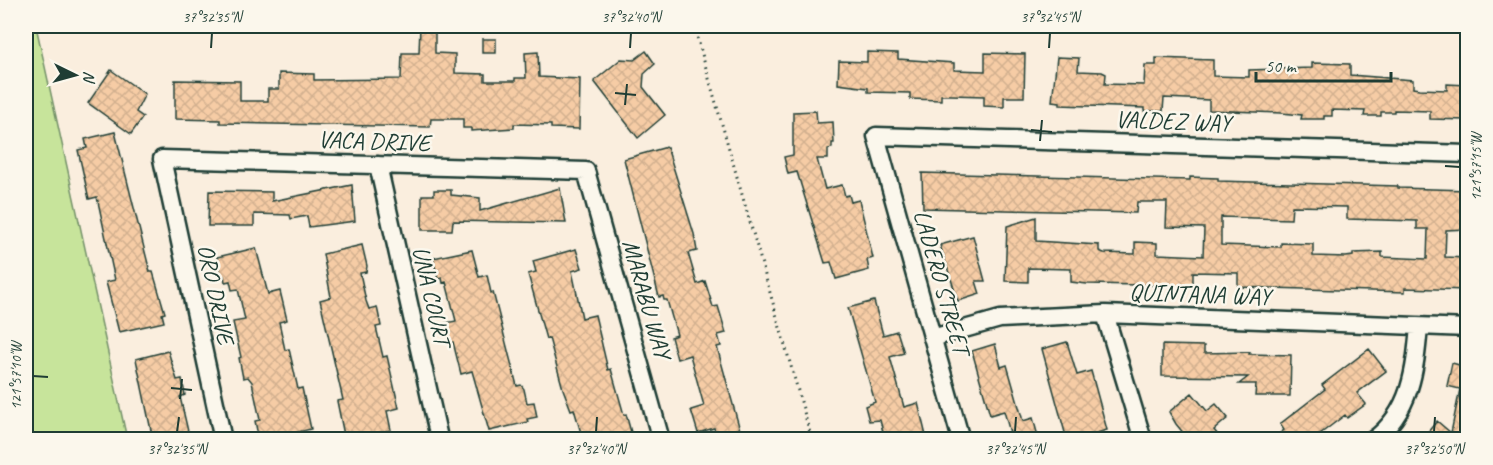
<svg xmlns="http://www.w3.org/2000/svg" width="1493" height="465" font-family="Caveat,sans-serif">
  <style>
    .grass { fill: #c7e49b; stroke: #739068; stroke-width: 1.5 }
    .building { fill: url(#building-cross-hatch); stroke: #1f3d34; stroke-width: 1.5; fill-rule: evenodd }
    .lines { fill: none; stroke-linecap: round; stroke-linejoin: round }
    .minor-casing { stroke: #1f3d34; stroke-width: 21 }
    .path { stroke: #1f3d34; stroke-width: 3; stroke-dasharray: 1.5 4.5; stroke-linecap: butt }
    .minor { stroke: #fbf7ec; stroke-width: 16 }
    .ticks { fill: none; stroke: #1f3d34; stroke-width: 2 }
    .labels { text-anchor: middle; stroke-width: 5; stroke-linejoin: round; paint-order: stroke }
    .street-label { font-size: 24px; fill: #1f3d34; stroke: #fbf7ec }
    .neatline { fill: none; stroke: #1f3d34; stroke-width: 2 }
    .ticks-label { font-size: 15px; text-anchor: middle; fill: #1f3d34 }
  </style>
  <defs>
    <pattern id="building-cross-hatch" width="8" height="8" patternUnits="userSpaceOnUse" patternTransform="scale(1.5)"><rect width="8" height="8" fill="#f6cca5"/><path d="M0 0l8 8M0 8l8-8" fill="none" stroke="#d2b08f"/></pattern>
  </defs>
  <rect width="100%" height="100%" fill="#faeede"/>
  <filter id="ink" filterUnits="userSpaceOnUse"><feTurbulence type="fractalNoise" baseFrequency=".0167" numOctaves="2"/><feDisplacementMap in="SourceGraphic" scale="12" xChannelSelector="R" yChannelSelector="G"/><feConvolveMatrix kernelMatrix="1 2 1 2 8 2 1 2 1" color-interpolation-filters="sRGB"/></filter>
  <g filter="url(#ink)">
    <!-- grass -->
    <path class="grass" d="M 26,26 L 36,26 L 127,439 L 26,439 Z"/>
    <!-- building -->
    <path class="building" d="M 420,26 L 435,26 L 435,53 L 455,54 L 455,73 L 485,74 L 485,81 L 515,81 L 515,78 L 526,78 L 525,53 L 538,52 L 539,77 L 580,79 L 579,129 L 551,128 L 551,125 L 514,124 L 514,128 L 471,131 L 471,128 L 463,128 L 463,119 L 431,119 L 430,127 L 220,123 L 220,120 L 175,119 L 175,80 L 240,81 L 240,101 L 268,101 L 268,89 L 279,89 L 279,73 L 314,74 L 314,80 L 401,79 L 402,53 L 419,53 Z
      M 482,39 L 496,39 L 496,53 L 482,53 Z
      M 646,51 L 655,64 L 644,74 L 643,87 L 665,115 L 638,138 L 594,81 L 621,59 L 634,60 Z
      M 867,52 L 898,53 L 898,59 L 954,63 L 954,70 L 985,71 L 985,53 L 1025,54 L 1024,97 L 1004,97 L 1004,107 L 984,106 L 984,96 L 951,95 L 941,95 L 941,100 L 910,99 L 910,93 L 868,92 L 868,88 L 838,84 L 839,61 L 867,62 Z
      M 1057,57 L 1079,58 L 1078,71 L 1102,72 L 1106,74 L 1105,84 L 1144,85 L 1145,65 L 1156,65 L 1156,58 L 1213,60 L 1213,76 L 1249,77 L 1249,70 L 1312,68 L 1312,63 L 1350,64 L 1350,75 L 1413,80 L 1413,88 L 1419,89 L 1447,90 L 1447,84 L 1467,85 L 1467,120 L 1430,119 L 1430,111 L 1394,110 L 1394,112 L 1381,112 L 1381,116 L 1364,116 L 1365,111 L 1332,110 L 1332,116 L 1324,116 L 1324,119 L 1301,119 L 1302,115 L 1281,113 L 1209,110 L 1209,100 L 1164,98 L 1163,111 L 1144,111 L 1144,108 L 1060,105 L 1060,102 L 1052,101 Z
      M 111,70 L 145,94 L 136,112 L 143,117 L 131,134 L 88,103 Z
      M 816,111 L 817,123 L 833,122 L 834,143 L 832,143 L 832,148 L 828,149 L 828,159 L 817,159 L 825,189 L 842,185 L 845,196 L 849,195 L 851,202 L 859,200 L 873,258 L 867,260 L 869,270 L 836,279 L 831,262 L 825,263 L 797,172 L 788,174 L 784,157 L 793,155 L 793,112 Z
      M 115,132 L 150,272 L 153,272 L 165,313 L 162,314 L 164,322 L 119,332 L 106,282 L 115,280 L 97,197 L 89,199 L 78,150 L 87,148 L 85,139 Z
      M 667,147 L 694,234 L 697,251 L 688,253 L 697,284 L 705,281 L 713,307 L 718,306 L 726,333 L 718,335 L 721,346 L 717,347 L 740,430 L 717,437 L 714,428 L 698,433 L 691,410 L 704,406 L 690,355 L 677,359 L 671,337 L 677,335 L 667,300 L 664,300 L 663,296 L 659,297 L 624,159 Z
      M 922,173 L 1190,180 L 1190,177 L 1218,178 L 1218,181 L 1398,186 L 1398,188 L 1467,190 L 1467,229 L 1446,230 L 1445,257 L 1467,258 L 1467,290 L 1405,288 L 1405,292 L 1238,287 L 1238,273 L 1193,272 L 1193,286 L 1087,284 L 1071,282 L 1071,269 L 1028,268 L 1028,282 L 1005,281 L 1007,226 L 1036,217 L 1036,241 L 1099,245 L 1099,251 L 1104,253 L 1135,254 L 1135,242 L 1157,243 L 1157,254 L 1203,256 L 1204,228 L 1166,227 L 1167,202 L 1137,202 L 1136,213 L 923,208 ZM 1292,206 L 1347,207 L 1347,219 L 1417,221 L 1417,229 L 1428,229 L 1427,259 L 1382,257 L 1382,252 L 1353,253 L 1353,256 L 1346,257 L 1313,256 L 1313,244 L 1281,243 L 1281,247 L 1221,245 L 1221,217 L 1291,219 Z
      M 352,185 L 355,221 L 309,227 L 307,216 L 291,219 L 290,215 L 254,214 L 254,226 L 208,226 L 209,191 L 272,192 L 272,201 Z
      M 560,188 L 566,223 L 453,221 L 452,230 L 422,230 L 422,195 L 434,195 L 434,190 L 451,190 L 451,195 L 480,198 L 480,211 Z
      M 973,236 L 985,281 L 976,281 L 980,294 L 958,301 L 940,245 Z
      M 362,245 L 367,266 L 366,272 L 360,273 L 366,301 L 369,309 L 377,307 L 381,326 L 376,327 L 383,357 L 387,356 L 399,408 L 387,411 L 391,430 L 345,440 L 337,401 L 343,400 L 320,300 L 331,297 L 323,254 Z
      M 256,248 L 268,294 L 280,291 L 287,320 L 279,322 L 285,350 L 289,349 L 298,389 L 302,388 L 311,429 L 265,440 L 259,440 L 255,421 L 260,420 L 252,382 L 248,377 L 243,378 L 239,358 L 241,357 L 233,322 L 245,320 L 238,289 L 232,290 L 230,281 L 225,282 L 224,276 L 221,277 L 217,257 Z
      M 576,249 L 582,268 L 572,271 L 582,318 L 595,315 L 608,370 L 611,369 L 624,415 L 626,414 L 632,436 L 630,440 L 583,440 L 574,409 L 571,410 L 563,389 L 549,338 L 546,339 L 528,274 L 536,272 L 533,261 Z
      M 472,250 L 479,277 L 487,275 L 491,293 L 493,292 L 517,386 L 521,385 L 524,389 L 527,403 L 534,402 L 537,417 L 527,419 L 528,422 L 489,431 L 472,371 L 461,374 L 453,342 L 450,343 L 446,323 L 456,321 L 446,282 L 443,283 L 442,278 L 438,279 L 433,258 Z
      M 874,301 L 883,335 L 897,331 L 904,353 L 890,357 L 904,407 L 918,403 L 927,440 L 885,440 L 880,420 L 869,421 L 865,406 L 875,402 L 848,308 Z
      M 1067,342 L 1077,375 L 1091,371 L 1107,430 L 1093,434 L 1095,440 L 1067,440 L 1042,349 Z
      M 995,344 L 1001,367 L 1007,365 L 1023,421 L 1033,418 L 1039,440 L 1012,440 L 1004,411 L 990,415 L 972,351 Z
      M 1162,345 L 1204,346 L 1204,353 L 1250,352 L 1249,354 L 1291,355 L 1290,396 L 1255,396 L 1256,384 L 1239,384 L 1248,377 L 1162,376 Z
      M 1369,349 L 1386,371 L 1357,393 L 1366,404 L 1347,418 L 1345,415 L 1312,440 L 1271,440 L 1284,430 L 1280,424 L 1325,389 L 1322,385 Z
      M 168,351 L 177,380 L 182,379 L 185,395 L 180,397 L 190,440 L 153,440 L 136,359 Z
      M 1452,363 L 1467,367 L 1467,440 L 1421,440 L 1437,421 L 1451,433 L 1460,389 L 1447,386 Z
      M 1192,393 L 1207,411 L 1216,404 L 1228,418 L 1214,430 L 1222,440 L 1189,440 L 1176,424 L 1169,412 Z"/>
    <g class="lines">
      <!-- minor casing -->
      <g class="minor-casing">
        <path id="minor" d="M 378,165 L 439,438
          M 1105,314 L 1143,440
          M 932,338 L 1000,319 L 1105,314 L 1468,328
          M 223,440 L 162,159 L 586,171 L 661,440
          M 961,440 L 876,136 L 1468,154
          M 1373,440 C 1411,412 1415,370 1419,327"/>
      </g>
      <!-- path -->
      <path class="path" d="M 694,26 L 812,440"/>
      <!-- minor -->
      <use href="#minor" class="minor"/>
    </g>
  </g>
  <!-- ticks -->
  <path class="ticks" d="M 211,48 L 212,33M 630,48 L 631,33M 1049,48 L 1050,33M 615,93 L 636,95M 625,105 L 627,84M 1031,130 L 1052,132M 1040,141 L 1042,120M 1445,166 L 1460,167M 33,376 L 48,377M 171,388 L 192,390M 180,399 L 182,379M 177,432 L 179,417M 596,432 L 597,417M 1015,432 L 1016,417M 1434,432 L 1435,417"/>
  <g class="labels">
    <!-- street labels -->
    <g class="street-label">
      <text transform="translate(1173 121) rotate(2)" y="8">VALDEZ WAY</text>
      <text transform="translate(374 141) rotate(2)" y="8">VACA DRIVE</text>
      <text transform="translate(942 282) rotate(74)" y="8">LADERO STREET</text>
      <text transform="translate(216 294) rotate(78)" y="8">ORO DRIVE</text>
      <text transform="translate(1200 294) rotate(2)" y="8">QUINTANA WAY</text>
      <text transform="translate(432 296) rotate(77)" y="8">UNA COURT</text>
      <text transform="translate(647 299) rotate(74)" y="8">MARABU WAY</text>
    </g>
  </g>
  <!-- margin -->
  <rect width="1493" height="465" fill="none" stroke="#fbf7ec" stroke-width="66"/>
  <!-- north arrow -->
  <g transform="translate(75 75) rotate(95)" stroke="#fbf7ec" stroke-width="4.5" paint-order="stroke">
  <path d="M0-4.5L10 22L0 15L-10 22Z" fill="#1f3d34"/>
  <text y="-9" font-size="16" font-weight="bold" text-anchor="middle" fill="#1f3d34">N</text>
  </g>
  <!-- scale -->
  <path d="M1256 72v9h135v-9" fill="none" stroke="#1f3d34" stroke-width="3"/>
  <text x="1265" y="72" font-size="18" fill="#1f3d34" stroke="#fbf7ec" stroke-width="4.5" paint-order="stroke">50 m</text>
  <rect x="33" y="33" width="1427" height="399" class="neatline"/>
  <g class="ticks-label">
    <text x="212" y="22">37°32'35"N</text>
    <text x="631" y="22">37°32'40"N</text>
    <text x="1050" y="22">37°32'45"N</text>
    <text transform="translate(1476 167) rotate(-90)" y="5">121°57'15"W</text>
    <text transform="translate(16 376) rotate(-90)" y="5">121°57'10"W</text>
    <text x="177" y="454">37°32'35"N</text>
    <text x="596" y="454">37°32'40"N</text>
    <text x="1015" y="454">37°32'45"N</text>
    <text x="1434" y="454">37°32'50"N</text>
  </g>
</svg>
